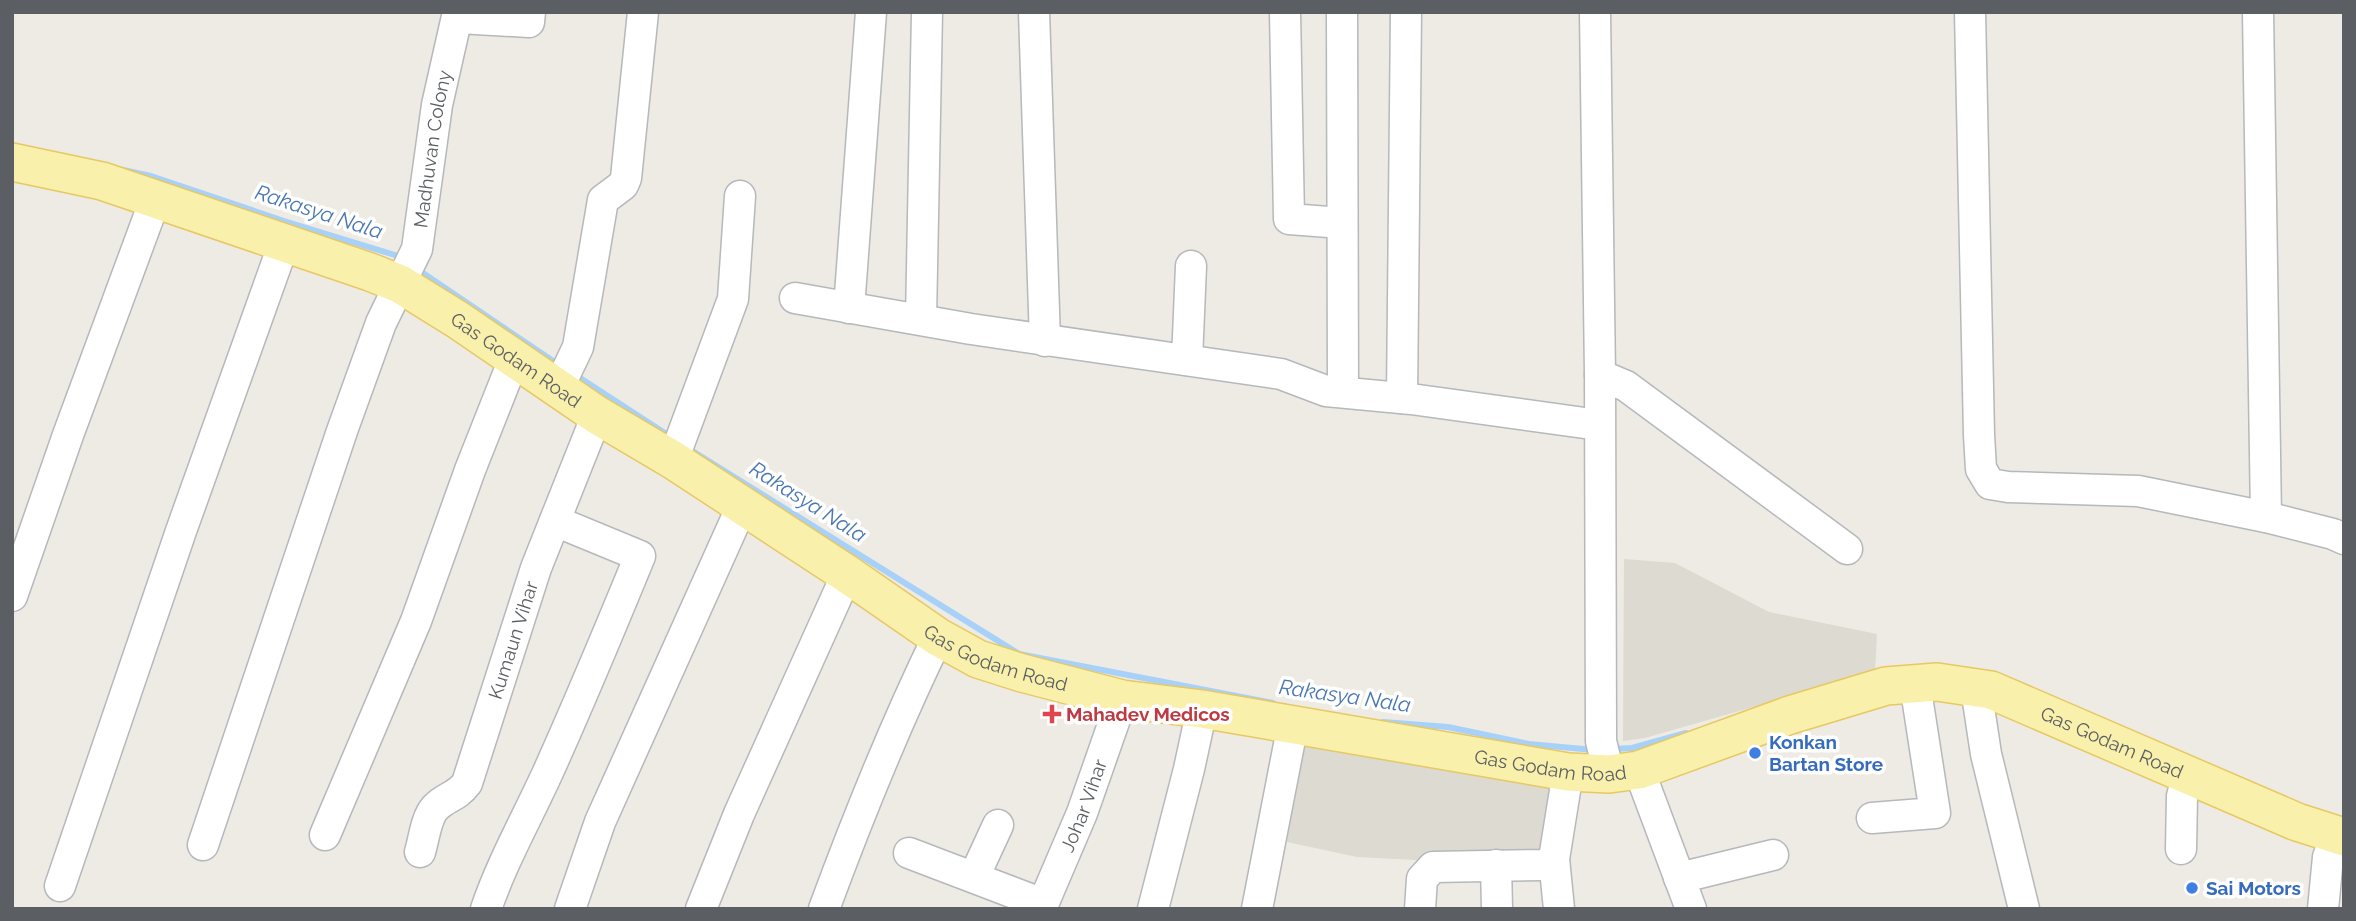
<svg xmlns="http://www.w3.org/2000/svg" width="2356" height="921" font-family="Raleway,sans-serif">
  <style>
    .education { fill: #dcdad1 }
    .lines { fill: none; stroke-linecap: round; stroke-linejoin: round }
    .stream { stroke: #a7d1f8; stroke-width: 6 }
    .minor-casing { stroke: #b5b8bc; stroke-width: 33 }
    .major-casing { stroke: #e7c862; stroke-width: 40 }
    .minor { stroke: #fff; stroke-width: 30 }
    .major { stroke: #f9f0ac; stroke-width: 37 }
    .health-dot { fill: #e0444e; stroke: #fff; stroke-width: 2.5 }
    .shop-dot { fill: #3f7fe0; stroke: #fff; stroke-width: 2.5 }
    .labels { text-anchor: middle; stroke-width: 7; stroke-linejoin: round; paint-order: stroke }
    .street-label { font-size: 19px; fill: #5b5e62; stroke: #fff }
    .health-label { font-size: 19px; font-weight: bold; fill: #be3a42; stroke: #fff; text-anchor: start }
    .shop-label { font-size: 19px; font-weight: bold; fill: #366cbe; stroke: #fff; text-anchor: start }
    .water-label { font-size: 21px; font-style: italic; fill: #4977b2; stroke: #fff }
  </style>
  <rect width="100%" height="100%" fill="#edebe3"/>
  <!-- education -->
  <path class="education" d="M 1624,559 L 1675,563 L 1769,612 L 1877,634 L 1875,672 L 1645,738 L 1623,741 Z
    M 1303,740 L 1557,781 L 1552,851 L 1435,861 L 1357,857 L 1287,842 Z"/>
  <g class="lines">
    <!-- stream -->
    <path class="stream" d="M 123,170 L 151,176 L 284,221 L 395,255 L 402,259
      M 417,269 L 559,365
      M 574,374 L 674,439
      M 686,447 L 1019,654 L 1273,703
      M 1383,722 L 1448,727 L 1529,744 L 1594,750
      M 1612,749 L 1632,748 L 1686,733"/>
    <!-- minor casing -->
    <g class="minor-casing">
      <g id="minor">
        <path d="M 1034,12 L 1045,341"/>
        <path d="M 1285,12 L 1289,219 L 1342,223"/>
        <path d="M 1342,12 L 1343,391"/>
        <path d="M 1595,12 L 1600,375 L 1601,741 L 1609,774"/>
        <path d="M 1970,12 L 1979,435 L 1981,469 L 1990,484 L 2008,487 L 2138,491 L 2266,517 L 2333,534 L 2344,539"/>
        <path d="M 2258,12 L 2266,517"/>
        <path d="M 458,18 L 529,22 L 530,12"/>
        <path d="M 795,298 L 971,329 L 1281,374 L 1326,391 L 1411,399 L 1599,425"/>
        <path d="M 849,308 L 871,12"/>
        <path d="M 921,319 L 927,12"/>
        <path d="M 1187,360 L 1191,266"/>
        <path d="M 1600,375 L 1626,386 L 1847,549"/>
        <path d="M 558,389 L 578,347 L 603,200 L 623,185 L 626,178 L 643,12"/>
        <path d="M 1402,398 L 1406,12"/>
        <path d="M 673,460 L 733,299 L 740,196"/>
        <path d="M 12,596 L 68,435 L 155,200"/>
        <path d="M 1976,688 L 1986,754 L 2024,909"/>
        <path d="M 1639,770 L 1691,909"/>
        <path d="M 1872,818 L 1935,813 L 1915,684"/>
        <path d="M 325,835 L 416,621 L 470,470 L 514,359"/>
        <path id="s1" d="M 203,845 L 342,431 L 381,323 L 417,249 L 437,105 L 458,12"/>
        <path d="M 2181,849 L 2182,796 L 2188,775"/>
        <path id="s2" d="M 420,852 C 424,839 426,818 435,808 C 446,796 456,798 467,783 L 536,568 L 597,415"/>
        <path d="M 909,853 L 1043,904"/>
        <path d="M 1554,859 L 1559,909"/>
        <path d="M 1496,865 L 1497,909"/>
        <path d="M 974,877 L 998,825"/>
        <path d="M 1679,878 L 1773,855"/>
        <path d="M 60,886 L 181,531 L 284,243"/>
        <path d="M 486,909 C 502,862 527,818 548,772 C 580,701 610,629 640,556 L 555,521"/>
        <path d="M 570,909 L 600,822 L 742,506"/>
        <path d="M 701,909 L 739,814 L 847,574"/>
        <path d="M 824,909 C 858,817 895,725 938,637"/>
        <path id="s3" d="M 1041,909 L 1082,813 L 1122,699"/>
        <path d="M 1153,909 L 1189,769 L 1202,709"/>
        <path d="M 1257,909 L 1293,724"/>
        <path d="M 1420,909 L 1422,879 L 1433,867 L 1544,865 L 1554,859 L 1568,772"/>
        <path d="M 2323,909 L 2328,857 L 2336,836"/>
      </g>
    </g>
    <!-- major casing -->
    <g class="major-casing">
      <g id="major">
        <path id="s4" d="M 12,162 L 102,181 L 370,272 L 400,284 L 458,320 L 597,415 L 673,460 L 847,574 L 938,637 L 978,659 L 1022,673 L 1122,699 L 1202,709 L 1568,772 L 1609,774 L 1639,770 L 1790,715 L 1886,686 L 1937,682 L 1991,690 L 2297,822 L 2344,837"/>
      </g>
    </g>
    <!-- minor -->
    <use href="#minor" class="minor"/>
    <!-- major -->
    <use href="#major" class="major"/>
  </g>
  <!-- markers -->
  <path class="health-dot" d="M1048.5 703.5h7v7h7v7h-7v7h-7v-7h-7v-7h7z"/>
  <g class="shop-dot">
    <circle cx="1755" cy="753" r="7"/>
    <circle cx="2192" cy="888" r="7"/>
  </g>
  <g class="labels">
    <!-- street labels -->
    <g class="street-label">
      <text dy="7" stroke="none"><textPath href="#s1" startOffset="735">Madhuvan Colony</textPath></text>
      <text dy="7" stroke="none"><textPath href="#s4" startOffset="546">Gas Godam Road</textPath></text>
      <text dy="7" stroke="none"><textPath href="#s2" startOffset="238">Kumaun Vihar</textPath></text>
      <text dy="7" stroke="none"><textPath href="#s4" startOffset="1113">Gas Godam Road</textPath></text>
      <text dy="7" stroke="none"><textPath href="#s4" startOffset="2268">Gas Godam Road</textPath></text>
      <text dy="7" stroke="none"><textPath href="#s4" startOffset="1680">Gas Godam Road</textPath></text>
      <text dy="7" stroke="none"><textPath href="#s3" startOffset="112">Johar Vihar</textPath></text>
    </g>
    <!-- health labels -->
    <g class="health-label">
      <text x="1066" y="721">Mahadev Medicos</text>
    </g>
    <!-- shop labels -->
    <g class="shop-label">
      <text x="1769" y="749">Konkan<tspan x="1769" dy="22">Bartan Store</tspan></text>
      <text x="2206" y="895">Sai Motors</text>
    </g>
    <!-- water labels -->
    <g class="water-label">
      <text transform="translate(319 212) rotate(18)" y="7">Rakasya Nala</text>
      <text transform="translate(808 502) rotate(32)" y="7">Rakasya Nala</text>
      <text transform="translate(1345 696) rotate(8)" y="7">Rakasya Nala</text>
    </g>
  </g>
  <!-- border -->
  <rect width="2356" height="921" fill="none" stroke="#5b5e62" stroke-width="28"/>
</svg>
